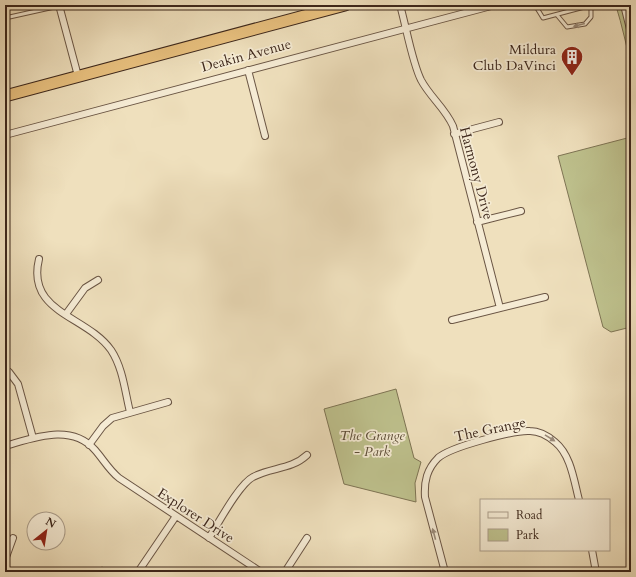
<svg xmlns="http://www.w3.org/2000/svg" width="636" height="577" font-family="Cardo,serif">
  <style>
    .green { fill: #bec18d; stroke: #7e7454 }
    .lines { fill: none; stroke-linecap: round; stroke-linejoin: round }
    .lane-casing { stroke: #6a5544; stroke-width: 5 }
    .street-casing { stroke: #6a5544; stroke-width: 8 }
    .highway-casing { stroke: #3d271b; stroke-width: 13 }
    .lane { stroke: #f5ebd4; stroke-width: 3 }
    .street { stroke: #f5ebd4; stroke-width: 6 }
    .highway { stroke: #e8c07e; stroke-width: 11 }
    .oneway { fill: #998978 }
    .labels { text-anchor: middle; stroke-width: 3.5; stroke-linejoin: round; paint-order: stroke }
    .poi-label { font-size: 14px; fill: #3d271b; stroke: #f5ebd4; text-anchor: end }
    .street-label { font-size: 14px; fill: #3d271b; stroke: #f5ebd4 }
    .park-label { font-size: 14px; font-style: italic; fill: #5d4e38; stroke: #f5ebd4 }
  </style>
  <rect width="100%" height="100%" fill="#efe0bd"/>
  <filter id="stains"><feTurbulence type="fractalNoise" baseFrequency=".005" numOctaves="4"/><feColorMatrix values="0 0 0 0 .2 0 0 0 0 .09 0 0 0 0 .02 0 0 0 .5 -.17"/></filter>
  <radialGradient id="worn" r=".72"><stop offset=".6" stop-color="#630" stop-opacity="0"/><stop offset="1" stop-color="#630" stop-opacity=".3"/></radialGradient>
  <!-- green -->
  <path class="green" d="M 620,5 L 631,5 L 631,64 C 626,45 622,25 616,6 Z
    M 631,137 L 631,327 L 611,332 L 603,327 L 558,156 Z
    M 396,389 L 414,458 L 421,462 L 415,483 L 416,502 L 344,484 L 324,409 Z"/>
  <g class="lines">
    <!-- lane casing -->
    <g class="lane-casing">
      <path id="lane" d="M 535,5 L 543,18 L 592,5
        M 557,15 L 567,27 L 585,24 L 591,17 L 591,5
        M 5,18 L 59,6"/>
    </g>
    <!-- street casing -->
    <g class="street-casing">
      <path id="street" d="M 59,5 L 78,76
        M 400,5 C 406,26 412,62 421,80 C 430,97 445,108 453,126 L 500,308
        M 624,5 L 631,33
        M 248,70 L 265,136
        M 454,134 L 499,122
        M 5,135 L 495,5
        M 477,222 L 521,211
        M 39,259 C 26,313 86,315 111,350 C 123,368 125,392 130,412
        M 66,314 L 85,288 L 98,280
        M 452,320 L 545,297
        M 9,372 L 18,384 L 33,438
        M 89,445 L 103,426 L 112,418 L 168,402
        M 5,446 C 34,438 71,423 95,450 C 103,459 109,470 119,478 L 261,572
        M 209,538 C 218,524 239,484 253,477 C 271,467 291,470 307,455
        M 592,550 L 596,572
        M 5,560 L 13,538
        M 102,571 L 103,572
        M 138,572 L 176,516
        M 285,572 L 307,538
        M 445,572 L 425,497 C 424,481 427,469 438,458 C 450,447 514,430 530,431 C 539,431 548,436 555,442 C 571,455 574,481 579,500"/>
    </g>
    <!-- highway casing -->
    <g class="highway-casing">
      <path id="highway" d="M 5,96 L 345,5"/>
    </g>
    <!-- lane -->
    <use href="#lane" class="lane"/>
    <!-- street -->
    <use href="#street" class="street"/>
    <!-- highway -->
    <use href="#highway" class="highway"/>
  </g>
  <!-- one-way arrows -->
  <defs><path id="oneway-solid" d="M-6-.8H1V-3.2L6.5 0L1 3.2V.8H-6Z"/></defs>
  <g class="oneway">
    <use href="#oneway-solid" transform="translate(579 25) rotate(166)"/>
    <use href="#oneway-solid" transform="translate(550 438) rotate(32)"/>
    <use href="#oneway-solid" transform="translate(434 534) rotate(-105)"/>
  </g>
  <!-- icons -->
  <defs>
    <g id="building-pin" transform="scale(1.15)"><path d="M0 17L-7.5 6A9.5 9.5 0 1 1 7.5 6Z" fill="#8f2418" stroke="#f5ebd4"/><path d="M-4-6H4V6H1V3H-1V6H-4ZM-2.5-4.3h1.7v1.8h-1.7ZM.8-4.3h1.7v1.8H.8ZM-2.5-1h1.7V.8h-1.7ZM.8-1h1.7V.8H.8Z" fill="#fff"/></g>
  </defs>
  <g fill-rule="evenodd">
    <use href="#building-pin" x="572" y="57"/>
  </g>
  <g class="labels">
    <!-- poi labels -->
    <g class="poi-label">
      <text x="556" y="54">Mildura<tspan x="556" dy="16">Club DaVinci</tspan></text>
    </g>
    <!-- street labels -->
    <g class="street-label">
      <text transform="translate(246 55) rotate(-15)" y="5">Deakin Avenue</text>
      <text transform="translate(477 173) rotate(75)" y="5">Harmony Drive</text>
      <text transform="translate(490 429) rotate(-12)" y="5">The Grange</text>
      <text transform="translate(196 515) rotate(33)" y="5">Explorer Drive</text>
    </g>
    <!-- park labels -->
    <g class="park-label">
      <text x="372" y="440">The Grange<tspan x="372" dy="16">- Park</tspan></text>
    </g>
  </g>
  <!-- margin -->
  <rect width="636" height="577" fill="none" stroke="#efe0bd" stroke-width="20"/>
  <rect x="6" y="6" width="624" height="565" fill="none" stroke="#3d271b" stroke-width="2"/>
  <rect x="10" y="10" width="616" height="557" fill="none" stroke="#3d271b"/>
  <!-- legend -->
  <rect x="480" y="499" width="130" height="52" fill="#f5ebd4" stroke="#ab9d8a"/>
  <rect x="488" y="512" width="20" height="6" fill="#f5ebd4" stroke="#ab9d8a"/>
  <text x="516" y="519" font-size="12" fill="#3d271b">Road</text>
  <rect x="488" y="529" width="20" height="12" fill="#bec18d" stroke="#ab9d8a"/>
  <text x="516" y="539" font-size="12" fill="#3d271b">Park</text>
  <!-- north arrow -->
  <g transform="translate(46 531) rotate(30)"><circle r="19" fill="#f5ebd4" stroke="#ab9d8a"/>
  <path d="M0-3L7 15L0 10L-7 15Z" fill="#8f2418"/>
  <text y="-6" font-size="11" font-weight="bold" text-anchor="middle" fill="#3d271b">N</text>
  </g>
  <rect width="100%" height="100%" filter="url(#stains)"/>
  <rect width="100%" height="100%" fill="url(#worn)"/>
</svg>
